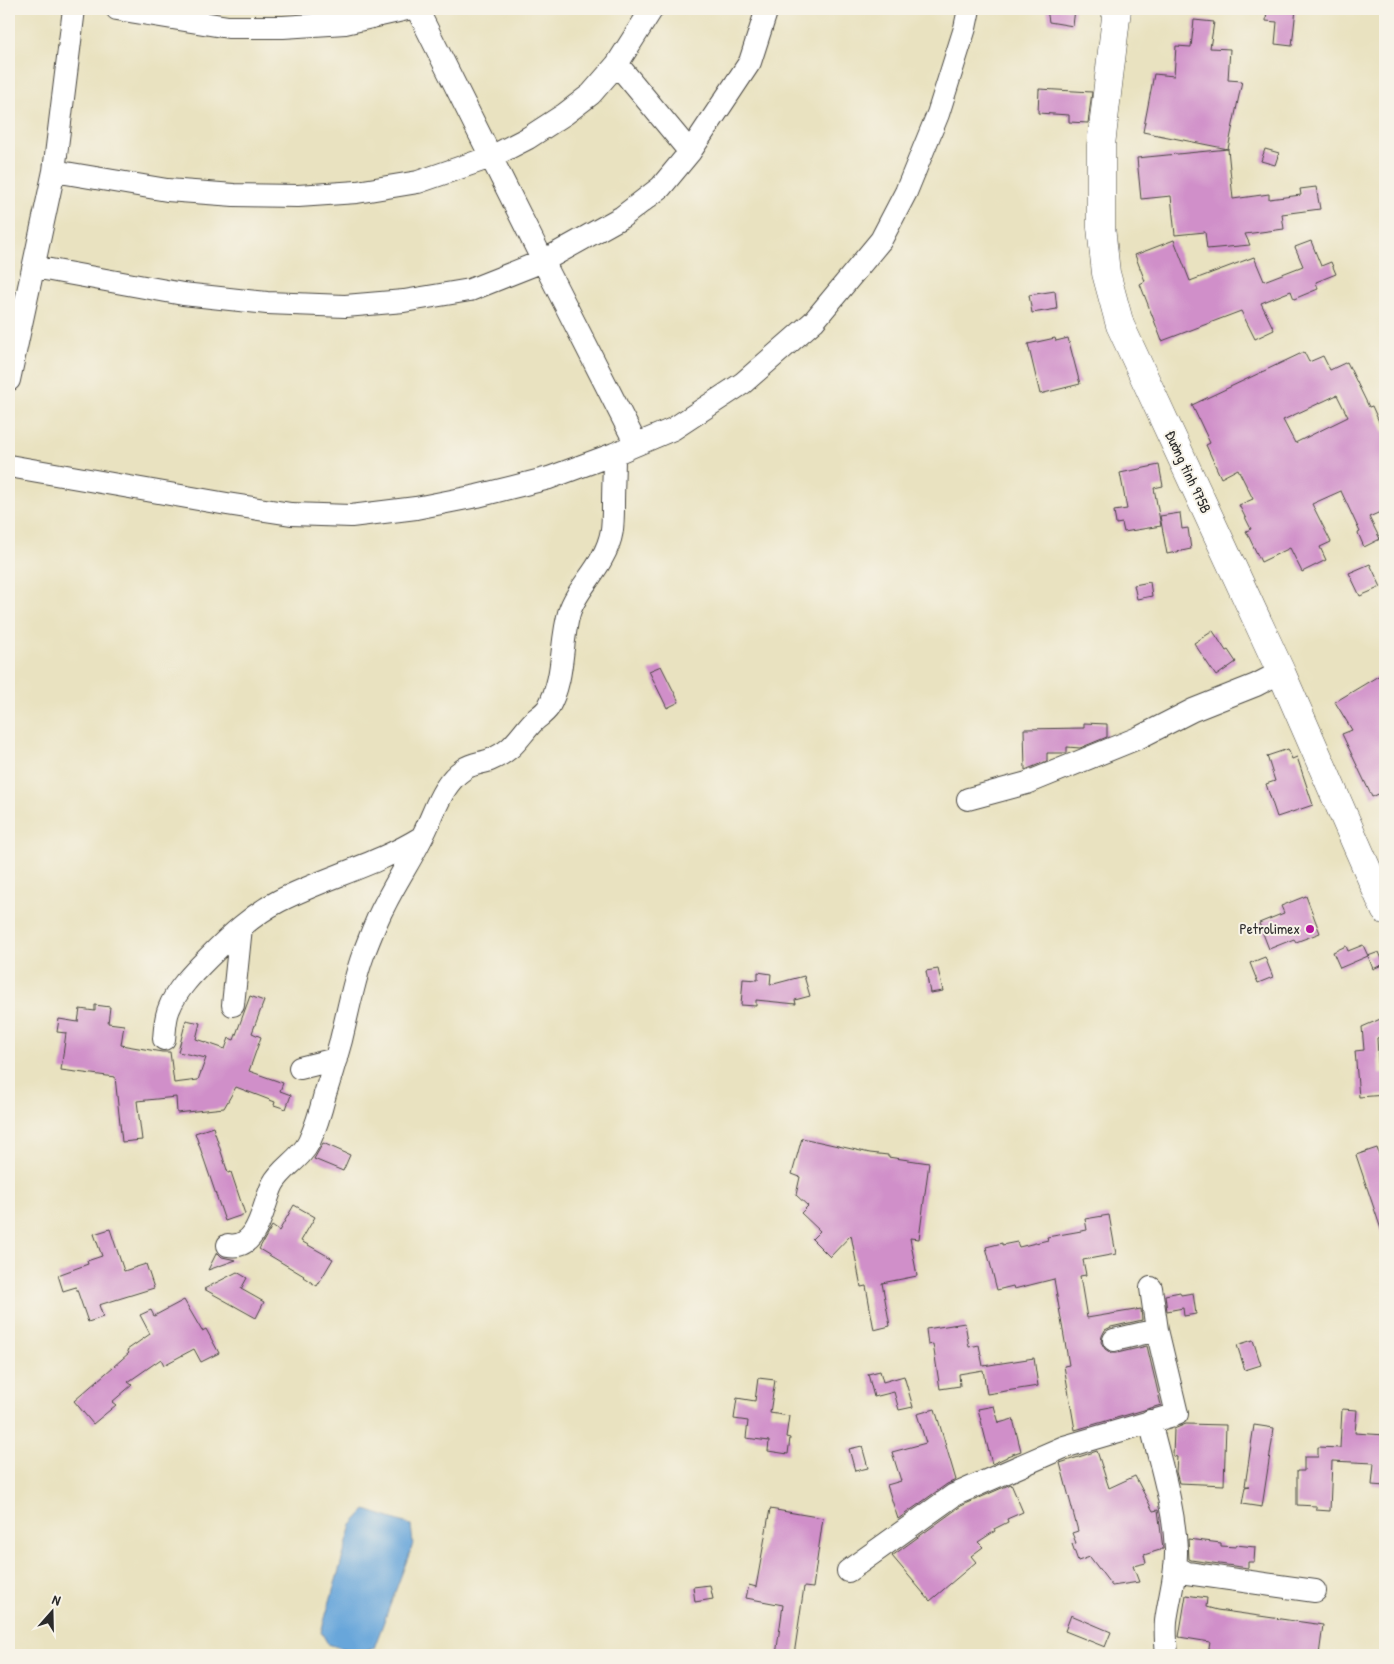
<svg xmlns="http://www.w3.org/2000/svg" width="1394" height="1664" font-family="'Patrick Hand',sans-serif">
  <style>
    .water { fill: #67a6da; stroke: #496882 }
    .building { fill: #d08fc9; fill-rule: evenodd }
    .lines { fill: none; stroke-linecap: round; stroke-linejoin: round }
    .minor-casing { stroke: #484641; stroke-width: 24 }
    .major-casing { stroke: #484641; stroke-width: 29 }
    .minor { stroke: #fff; stroke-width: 22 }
    .major { stroke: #fff; stroke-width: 28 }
    .poi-dot { fill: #b5179e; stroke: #f7f3e8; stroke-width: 2 }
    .labels { text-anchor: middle; stroke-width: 4; stroke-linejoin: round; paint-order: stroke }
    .street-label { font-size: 15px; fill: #2b2b2b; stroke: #f7f3e8 }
    .poi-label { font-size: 15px; fill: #2b2b2b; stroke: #f7f3e8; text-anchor: end }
  </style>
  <rect width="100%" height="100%" fill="#f7f3e8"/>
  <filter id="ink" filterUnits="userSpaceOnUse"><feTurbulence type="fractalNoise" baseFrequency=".02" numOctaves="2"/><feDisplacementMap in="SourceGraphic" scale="10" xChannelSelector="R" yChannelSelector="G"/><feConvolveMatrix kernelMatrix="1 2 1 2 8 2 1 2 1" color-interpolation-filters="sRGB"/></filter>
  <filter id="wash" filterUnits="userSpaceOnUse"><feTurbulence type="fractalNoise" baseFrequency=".0096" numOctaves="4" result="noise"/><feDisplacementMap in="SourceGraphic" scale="20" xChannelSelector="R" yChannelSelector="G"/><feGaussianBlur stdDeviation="1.12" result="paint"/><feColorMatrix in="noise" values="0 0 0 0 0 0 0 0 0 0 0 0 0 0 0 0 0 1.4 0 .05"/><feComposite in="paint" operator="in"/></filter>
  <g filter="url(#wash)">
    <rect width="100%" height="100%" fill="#e9e2c0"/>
    <!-- water -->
    <path class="water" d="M 366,1510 L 411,1525 L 413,1544 L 374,1648 L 360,1654 L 328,1644 L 321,1632 L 352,1525 Z"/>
    <g id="blocks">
      <!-- building -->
      <path class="building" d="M 1047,9 L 1075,9 L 1073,26 L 1049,22 Z
        M 1267,9 L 1296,9 L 1292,46 L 1275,44 L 1277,22 L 1266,21 Z
        M 1194,20 L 1214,22 L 1210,48 L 1230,49 L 1228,80 L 1242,81 L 1228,149 L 1143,132 L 1154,74 L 1174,76 L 1176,46 L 1191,47 Z
        M 1039,89 L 1092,92 L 1088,123 L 1069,122 L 1069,115 L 1038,113 Z
        M 1228,149 L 1233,199 L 1269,194 L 1269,199 L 1301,195 L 1300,189 L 1316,187 L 1320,209 L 1282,214 L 1284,229 L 1245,234 L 1250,245 L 1207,249 L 1205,232 L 1175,235 L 1171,196 L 1141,199 L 1137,158 Z
        M 1265,149 L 1279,153 L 1275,165 L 1261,161 Z
        M 1174,240 L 1190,281 L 1254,257 L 1264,281 L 1303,266 L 1295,247 L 1311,241 L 1321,266 L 1331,262 L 1336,274 L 1316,282 L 1318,289 L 1294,299 L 1291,291 L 1261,303 L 1274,330 L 1255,339 L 1241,311 L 1162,341 L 1140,284 L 1145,281 L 1135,255 Z
        M 1055,291 L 1057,309 L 1032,313 L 1029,295 Z
        M 1055,338 L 1056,341 L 1068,338 L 1080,384 L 1040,394 L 1028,344 Z
        M 1304,352 L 1309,362 L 1323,356 L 1330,370 L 1347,362 L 1369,407 L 1372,406 L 1385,435 L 1385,510 L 1369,517 L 1380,539 L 1364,547 L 1358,533 L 1360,532 L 1341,491 L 1312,504 L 1331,542 L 1320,547 L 1326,560 L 1302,572 L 1290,548 L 1261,562 L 1246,531 L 1251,529 L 1239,505 L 1253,499 L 1238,469 L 1221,478 L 1206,445 L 1210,443 L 1192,405 ZM 1337,395 L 1348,417 L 1295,443 L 1283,420 Z
        M 1159,465 L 1163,486 L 1154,488 L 1161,526 L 1124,532 L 1122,523 L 1116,524 L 1114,511 L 1127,509 L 1120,473 Z
        M 1180,513 L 1182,529 L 1188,528 L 1191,549 L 1167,554 L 1160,516 Z
        M 1370,564 L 1381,587 L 1360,596 L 1349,573 Z
        M 1150,582 L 1152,596 L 1137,599 L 1134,585 Z
        M 1213,631 L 1226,651 L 1228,650 L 1236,662 L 1216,676 L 1194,643 Z
        M 661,666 L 679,702 L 667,708 L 649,671 Z
        M 1385,672 L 1385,791 L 1372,797 L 1342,734 L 1352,730 L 1335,702 Z
        M 1084,723 L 1107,724 L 1107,737 L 1080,748 L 1067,747 L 1067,753 L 1047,753 L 1047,761 L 1025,770 L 1024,729 L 1084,728 Z
        M 1288,749 L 1292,759 L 1297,757 L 1313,805 L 1277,817 L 1266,784 L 1275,781 L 1267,756 Z
        M 1306,896 L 1320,933 L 1296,942 L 1294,939 L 1269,949 L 1259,923 L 1284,913 L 1281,906 Z
        M 1363,945 L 1368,956 L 1340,968 L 1333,952 L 1346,946 L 1348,951 Z
        M 1379,952 L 1384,964 L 1373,969 L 1368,956 Z
        M 1265,957 L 1273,977 L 1258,983 L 1250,963 Z
        M 938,969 L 943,991 L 930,993 L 926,971 Z
        M 758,972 L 771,974 L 770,985 L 804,976 L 810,996 L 795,1000 L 796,1004 L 756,1000 L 756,1006 L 741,1005 L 743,979 L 758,980 Z
        M 250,996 L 264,1001 L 252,1033 L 261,1037 L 249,1071 L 283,1083 L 280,1091 L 291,1095 L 286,1109 L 274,1105 L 275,1102 L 236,1087 L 224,1108 L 177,1113 L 176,1097 L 137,1101 L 142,1140 L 122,1142 L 115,1077 L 61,1070 L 66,1033 L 57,1032 L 59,1019 L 78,1022 L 80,1009 L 95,1011 L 95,1005 L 110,1007 L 108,1023 L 124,1025 L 121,1045 L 162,1052 L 170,1052 L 174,1083 L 198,1080 L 206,1058 L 178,1052 L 186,1020 L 200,1023 L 196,1039 L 225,1049 L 229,1038 L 234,1040 Z
        M 1385,1017 L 1385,1035 L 1377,1038 L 1379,1074 L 1385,1074 L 1385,1095 L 1359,1097 L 1355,1051 L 1364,1050 L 1362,1027 Z
        M 213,1127 L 228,1173 L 231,1172 L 245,1214 L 225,1221 L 195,1133 Z
        M 802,1138 L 870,1153 L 888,1155 L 888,1157 L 929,1163 L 919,1239 L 910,1238 L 917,1276 L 882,1283 L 890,1326 L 874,1330 L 866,1286 L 861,1287 L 851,1235 L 830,1257 L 812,1239 L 820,1231 L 801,1213 L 808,1206 L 796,1195 L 800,1177 L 792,1174 Z
        M 323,1143 L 350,1155 L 343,1171 L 314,1159 Z
        M 1377,1148 L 1385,1173 L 1385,1235 L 1383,1235 L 1356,1155 Z
        M 294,1205 L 315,1217 L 301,1241 L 333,1259 L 317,1286 L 303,1277 L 304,1276 L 259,1249 L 272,1226 L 279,1231 Z
        M 1109,1215 L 1116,1254 L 1083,1260 L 1086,1275 L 1080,1276 L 1087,1318 L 1141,1309 L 1142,1320 L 1111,1327 L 1105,1330 L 1102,1336 L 1101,1342 L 1105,1349 L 1111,1353 L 1117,1353 L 1147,1346 L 1161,1405 L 1075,1430 L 1064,1366 L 1069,1365 L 1054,1279 L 1014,1289 L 1013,1286 L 997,1290 L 986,1247 L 1002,1243 L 1002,1245 L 1017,1242 L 1019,1247 L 1048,1240 L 1047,1237 L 1087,1230 L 1085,1219 Z
        M 110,1229 L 124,1271 L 146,1264 L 154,1288 L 99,1305 L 103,1317 L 88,1322 L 76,1287 L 63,1291 L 58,1275 L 88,1264 L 87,1261 L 102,1256 L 94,1234 Z
        M 217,1252 L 222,1257 L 236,1260 L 208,1270 Z
        M 237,1272 L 247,1278 L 241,1289 L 264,1302 L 256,1318 L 204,1289 Z
        M 1180,1292 L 1181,1295 L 1193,1293 L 1196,1314 L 1184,1316 L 1183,1308 L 1167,1311 L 1165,1295 Z
        M 184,1300 L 202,1331 L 206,1329 L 219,1353 L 201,1362 L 194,1349 L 164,1365 L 161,1359 L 128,1382 L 132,1385 L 112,1402 L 116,1405 L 93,1424 L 74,1401 L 129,1353 L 127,1350 L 150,1334 L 140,1315 L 151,1310 L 154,1316 Z
        M 965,1323 L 969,1347 L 979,1345 L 983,1366 L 1034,1358 L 1038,1386 L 987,1394 L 983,1370 L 959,1374 L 960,1386 L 940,1389 L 933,1344 L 928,1345 L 926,1329 Z
        M 1253,1340 L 1261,1365 L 1245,1370 L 1237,1345 Z
        M 880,1371 L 883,1382 L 904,1376 L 913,1407 L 899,1410 L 894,1392 L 874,1397 L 868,1374 Z
        M 758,1378 L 775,1380 L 770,1413 L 789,1416 L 786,1437 L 790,1438 L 788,1454 L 768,1451 L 769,1441 L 746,1438 L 748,1421 L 734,1419 L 737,1398 L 755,1401 Z
        M 994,1406 L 999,1423 L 1013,1419 L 1021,1451 L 1007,1456 L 1007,1457 L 992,1464 L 978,1409 Z
        M 935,1409 L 956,1480 L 947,1484 L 898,1519 L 887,1485 L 901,1481 L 892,1452 L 926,1443 L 917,1414 Z
        M 1342,1409 L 1357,1410 L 1355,1433 L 1385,1435 L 1385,1486 L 1372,1485 L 1374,1463 L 1332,1461 L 1330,1511 L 1316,1510 L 1316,1506 L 1297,1505 L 1297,1471 L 1304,1471 L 1304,1457 L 1318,1457 L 1318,1447 L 1340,1448 Z
        M 1186,1424 L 1226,1425 L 1224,1485 L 1179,1483 L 1176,1472 L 1177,1457 L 1173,1456 L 1174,1429 Z
        M 1254,1425 L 1274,1428 L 1262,1507 L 1242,1504 L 1245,1487 L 1250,1486 L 1245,1486 Z
        M 862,1446 L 868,1468 L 855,1471 L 849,1449 Z
        M 1097,1451 L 1109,1488 L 1135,1476 L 1153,1511 L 1158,1510 L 1163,1549 L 1144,1555 L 1146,1563 L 1133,1566 L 1139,1582 L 1112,1586 L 1090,1557 L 1078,1561 L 1072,1544 L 1076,1543 L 1072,1533 L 1078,1531 L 1060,1463 Z
        M 1011,1484 L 1023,1512 L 1007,1519 L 1008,1522 L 994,1529 L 995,1531 L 978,1542 L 983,1547 L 971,1556 L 976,1562 L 930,1601 L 892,1556 L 961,1506 Z
        M 770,1509 L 823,1518 L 813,1588 L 804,1587 L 794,1655 L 776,1655 L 783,1605 L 746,1598 L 749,1585 L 756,1587 Z
        M 1188,1539 L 1221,1543 L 1221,1546 L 1236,1547 L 1236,1545 L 1255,1547 L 1254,1562 L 1248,1562 L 1248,1568 L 1191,1560 L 1189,1559 Z
        M 710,1585 L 713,1599 L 695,1602 L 693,1587 Z
        M 1186,1595 L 1207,1598 L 1206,1607 L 1217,1610 L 1323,1625 L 1319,1655 L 1208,1655 L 1210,1642 L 1179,1637 Z
        M 1071,1615 L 1111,1632 L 1105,1647 L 1065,1631 Z"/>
    </g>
  </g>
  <g filter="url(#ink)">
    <use href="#blocks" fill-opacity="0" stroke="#484641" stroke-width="1"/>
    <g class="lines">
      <!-- minor casing -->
      <g class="minor-casing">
        <path id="minor" d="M 117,9 L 228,27 L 283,27 L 345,23 L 407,9
          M 417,9 L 543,261 L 636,444
          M 617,64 L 690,152
          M 54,171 L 167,190 L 234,195 L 298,196 L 357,192 L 418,182 L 491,157 L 528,138 L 565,114 L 591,94 L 617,64 L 652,9
          M 34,267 L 183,294 L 267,303 L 345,306 L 404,301 L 470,290 L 543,261 L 622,217 L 661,187 L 690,152 L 750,62 L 767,9
          M 9,380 L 54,171 L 74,9
          M 9,466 L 227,504 L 291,514 L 351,516 L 416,508 L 477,496 L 549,478 L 614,454 L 673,429 L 743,383 L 814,321 L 881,240 L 906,192 L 938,114 L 965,28 L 969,9
          M 968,799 L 1027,783 L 1138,738 L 1193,710 L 1256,685 L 1281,672
          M 233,1005 L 241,927
          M 164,1039 C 165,1030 165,1018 169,1009 C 176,990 194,972 208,958 C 230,936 252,915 279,901 C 326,877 377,865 422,837
          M 300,1068 L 336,1059
          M 228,1245 C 259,1251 263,1203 273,1184 C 281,1168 301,1159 309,1142 C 316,1127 321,1110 325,1094 C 331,1076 336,1058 341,1040 C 348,1012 353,983 363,955 C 370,938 376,920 385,904 C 396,882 410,861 421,839 C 434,816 440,785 464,769 C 471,764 482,763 490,760 C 513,750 516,741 531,724 C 536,718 544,714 548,708 C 565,678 560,645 569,613 C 575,593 592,577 602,558 C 613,538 613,526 613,505 C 613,488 614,471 614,454
          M 1114,1340 L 1157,1330
          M 1150,1421 C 1160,1463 1174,1506 1176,1549 C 1177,1574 1169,1597 1166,1621 C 1165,1633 1166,1644 1167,1655
          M 1175,1566 L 1187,1573 L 1315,1591
          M 848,1571 L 954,1495 L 1064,1447 L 1177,1414 L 1157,1330 L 1151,1288"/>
      </g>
      <!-- major casing -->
      <g class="major-casing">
        <path id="major" d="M 1117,9 L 1101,145 L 1101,227 L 1106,273 L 1120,325 L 1281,672 L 1385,910"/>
      </g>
      <!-- minor -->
      <use href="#minor" class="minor"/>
      <!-- major -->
      <use href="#major" class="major"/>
    </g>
  </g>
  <!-- markers -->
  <circle class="poi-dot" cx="1310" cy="929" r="5"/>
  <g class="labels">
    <!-- street labels -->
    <g class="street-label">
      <text transform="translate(1188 472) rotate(65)" y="5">Đường tỉnh 975B</text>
    </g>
    <!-- poi labels -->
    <g class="poi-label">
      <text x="1300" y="934">Petrolimex</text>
    </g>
  </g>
  <!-- margin -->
  <rect width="1394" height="1664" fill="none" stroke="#f7f3e8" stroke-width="30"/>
  <!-- north arrow -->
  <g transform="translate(52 1612) rotate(20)" stroke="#f7f3e8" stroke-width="4" paint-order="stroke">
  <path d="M0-4L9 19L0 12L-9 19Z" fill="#2b2b2b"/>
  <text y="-8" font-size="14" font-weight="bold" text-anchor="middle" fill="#2b2b2b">N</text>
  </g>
</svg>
